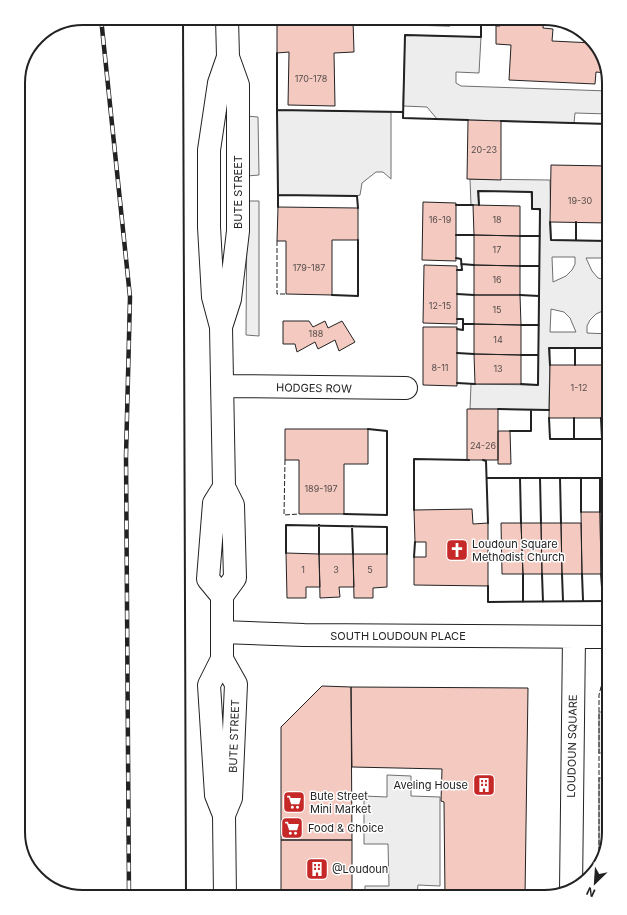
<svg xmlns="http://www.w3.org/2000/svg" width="627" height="915" font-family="Inter,sans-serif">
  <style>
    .green { fill: #eee; stroke: #6f6f6f }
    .parking { fill: #ededed; stroke: #6f6f6f; fill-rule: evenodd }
    .building { fill: #f3c9c0; stroke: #222 }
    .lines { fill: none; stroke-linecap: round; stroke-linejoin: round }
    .street-casing { stroke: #222; stroke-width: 24 }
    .street { stroke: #fff; stroke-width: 22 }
    .rail-casing { stroke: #222; stroke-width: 4.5 }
    .rail { stroke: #fff; stroke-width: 3; stroke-dasharray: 9; stroke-linecap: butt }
    .fence { stroke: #222; stroke-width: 1; stroke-dasharray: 5 2; stroke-linecap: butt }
    .wall { stroke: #222; stroke-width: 2 }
    .labels { text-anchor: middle; stroke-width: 3; stroke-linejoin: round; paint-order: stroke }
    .number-label { font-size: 9px; fill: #564c4a }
    .street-label { font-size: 11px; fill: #222; stroke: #fff }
    .poi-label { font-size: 11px; fill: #222; stroke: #fff; text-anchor: start }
    .rim { fill: none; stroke: #222; stroke-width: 2 }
  </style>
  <rect width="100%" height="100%" fill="#fff"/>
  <!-- green -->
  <path class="green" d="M 246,116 L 258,117 L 259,175 L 247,176 Z
    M 247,201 L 259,201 L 259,336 L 246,335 Z
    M 599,712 L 609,712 L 609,753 L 599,753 Z
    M 599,778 L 609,778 L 609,833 L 599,866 Z"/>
  <!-- parking -->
  <path class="parking" d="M 405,35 L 481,37 L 479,73 L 456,72 L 456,83 L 461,86 L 609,91 L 609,114 L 575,113 L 574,123 L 437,119 L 427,107 L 403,106 Z
    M 277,110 L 391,112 L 391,179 L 383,172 L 376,172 L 362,183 L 360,195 L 357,196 L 278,195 Z
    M 470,179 L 550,180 L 551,240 L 609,241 L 609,258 L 586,258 L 592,271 L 598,278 L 609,281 L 609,308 L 596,314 L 590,320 L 587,326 L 587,333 L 609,334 L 609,348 L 550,348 L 549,410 L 470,409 L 471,384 L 538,385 L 540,210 L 532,209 L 531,192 L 479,191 L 479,205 L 471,205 ZM 552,257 L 575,257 L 575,264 L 572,270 L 566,276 L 553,282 ZM 551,309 L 564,312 L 570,318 L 576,332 L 550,332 Z
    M 387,775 L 411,776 L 411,796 L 440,797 L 440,886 L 418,885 L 417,895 L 436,897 L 365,897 L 365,886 L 389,886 L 388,844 L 364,844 L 364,796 L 387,797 Z"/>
  <!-- building -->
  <path class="building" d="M 404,18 L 450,18 L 450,26 L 404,25 Z
    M 501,18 L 544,18 L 543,28 L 553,29 L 552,41 L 593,43 L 600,51 L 606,73 L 596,72 L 595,84 L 509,80 L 511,45 L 496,44 L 496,26 L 500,26 Z
    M 277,20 L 353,20 L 354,52 L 334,53 L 335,106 L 288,105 L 289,52 L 277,53 Z
    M 468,120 L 501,121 L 501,180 L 467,179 Z
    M 551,165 L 609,166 L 609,223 L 550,222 Z
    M 423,202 L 456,203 L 456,261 L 422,260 Z
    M 473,205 L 520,206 L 520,236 L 474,235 Z
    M 278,207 L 358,208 L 358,240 L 332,240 L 332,295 L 286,294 L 286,241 L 277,241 Z
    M 474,235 L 520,236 L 520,266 L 474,265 Z
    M 424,265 L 457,266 L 457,324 L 423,323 Z
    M 474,265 L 520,266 L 520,295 L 474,295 Z
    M 474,295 L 520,295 L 521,325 L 474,324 Z
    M 283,321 L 309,321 L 313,327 L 325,321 L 328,328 L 342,321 L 355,342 L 339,351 L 335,340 L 318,349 L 315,342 L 297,352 L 295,344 L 283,344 Z
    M 474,324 L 521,325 L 521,355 L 474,354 Z
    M 423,327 L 457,327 L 457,386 L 423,385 Z
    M 474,354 L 521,355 L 521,384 L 475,384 Z
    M 550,365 L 609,365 L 609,418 L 549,418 Z
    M 467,409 L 498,409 L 498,460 L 467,460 Z
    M 285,429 L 368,429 L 368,464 L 344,464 L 344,514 L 299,514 L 299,460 L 285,460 Z
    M 498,431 L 510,431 L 511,464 L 498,464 Z
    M 472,509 L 473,524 L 488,523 L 488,586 L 414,585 L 414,557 L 426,557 L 426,542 L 415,542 L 414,510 Z
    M 581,512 L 600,512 L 601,574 L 582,574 Z
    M 600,512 L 609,512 L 609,574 L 601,574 Z
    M 501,523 L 521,523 L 523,574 L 502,574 Z
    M 521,523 L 541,523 L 542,574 L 523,574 Z
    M 541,523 L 561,523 L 562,574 L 542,574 Z
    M 561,523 L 581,523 L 582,574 L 562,574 Z
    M 286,553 L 319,554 L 320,587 L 306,587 L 306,598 L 287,598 Z
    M 319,554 L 353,554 L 354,587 L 339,587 L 340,597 L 320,598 Z
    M 353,554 L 387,554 L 387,587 L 373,588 L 373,598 L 354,598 Z
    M 322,686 L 351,687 L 352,840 L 281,840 L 281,727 Z
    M 351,687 L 528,688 L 525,897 L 445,897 L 444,802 L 441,801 L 442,769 L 352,767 Z
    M 281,840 L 352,840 L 352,897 L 281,897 Z"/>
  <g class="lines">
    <!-- street casing -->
    <g class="street-casing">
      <path id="street" d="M 221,327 L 230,299 L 238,231 L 238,85 L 228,57 L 227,18
        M 222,386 L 406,388
        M 222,596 L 208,579 L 214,503 L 224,487
        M 222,632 L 304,635 L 609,637
        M 222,659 L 236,684 L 231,798 L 224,815
        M 571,890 L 574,637
        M 225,897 L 224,815 L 216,795 L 209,685 L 222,659 L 222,596 L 235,578 L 233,505 L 224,487 L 221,327 L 213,297 L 209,227 L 209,150 L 219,83 L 228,57"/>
    </g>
    <!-- street -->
    <use href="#street" class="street"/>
    <!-- rail casing -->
    <g class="rail-casing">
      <path id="rail" d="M 101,18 L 130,297 L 126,456 L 129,897"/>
    </g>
    <!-- rail -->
    <use href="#rail" class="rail"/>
    <!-- fence -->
    <path class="fence" d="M 277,241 L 277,294 L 286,294
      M 285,460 L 284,515 L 299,514
      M 599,866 L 599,695 L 603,679 L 609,670"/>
    <!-- wall -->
    <path class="wall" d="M 183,18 L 186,897
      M 277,53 L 277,110
      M 468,120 L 403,118 L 405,35 L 481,37 L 481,18
      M 501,121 L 609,124
      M 278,195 L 277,110 L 403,112
      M 456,205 L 473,205
      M 479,205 L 478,191 L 532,192 L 532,209 L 540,209 L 538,385 L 521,384
      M 278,207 L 278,195 L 357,196 L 358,208
      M 550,222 L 551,240 L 609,241
      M 576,222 L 576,240
      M 603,222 L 604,241
      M 456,235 L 474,235
      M 520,236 L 540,236
      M 456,258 L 461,259 L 462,270 L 457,270
      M 461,264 L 474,265
      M 520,266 L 539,266
      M 457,294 L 474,295
      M 332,295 L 358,296 L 358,240
      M 520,295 L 539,296
      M 457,319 L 463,319 L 463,330 L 457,329
      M 463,324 L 474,324
      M 521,325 L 539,325
      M 575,348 L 575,365
      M 602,348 L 603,365
      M 457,353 L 474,354
      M 521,355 L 538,355
      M 550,365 L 549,348 L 609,348
      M 457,383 L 475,384
      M 498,409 L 549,410
      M 549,418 L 550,439 L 609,439
      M 574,418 L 574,439
      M 601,418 L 602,439
      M 510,431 L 531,431 L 531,410
      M 483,460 L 486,461 L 488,523
      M 487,478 L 609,478
      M 520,478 L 521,523
      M 540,478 L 541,523
      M 560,478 L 561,523
      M 581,478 L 581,512
      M 600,478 L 600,512
      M 414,510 L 414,459 L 469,460
      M 344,514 L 387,515 L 387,431 L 368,429
      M 319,525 L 319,554
      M 352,526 L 353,554
      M 286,553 L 286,525 L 387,527 L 387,554
      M 414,557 L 415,542
      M 523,574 L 523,602
      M 542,574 L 543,602
      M 562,574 L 563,601
      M 582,574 L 583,600
      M 601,574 L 603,601
      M 488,586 L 488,602 L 609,601"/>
  </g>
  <!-- icons -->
  <defs>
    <g id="church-square" transform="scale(1.15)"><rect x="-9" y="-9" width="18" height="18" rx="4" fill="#c62828" stroke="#fff"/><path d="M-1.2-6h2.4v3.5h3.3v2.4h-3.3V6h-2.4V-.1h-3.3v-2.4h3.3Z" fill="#fff"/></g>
    <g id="building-square" transform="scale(1.15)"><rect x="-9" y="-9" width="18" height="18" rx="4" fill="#c62828" stroke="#fff"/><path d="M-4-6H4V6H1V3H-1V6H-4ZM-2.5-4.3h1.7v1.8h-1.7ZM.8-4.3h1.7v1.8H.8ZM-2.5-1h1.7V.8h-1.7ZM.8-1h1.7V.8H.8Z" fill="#fff"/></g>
    <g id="supermarket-square" transform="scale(1.15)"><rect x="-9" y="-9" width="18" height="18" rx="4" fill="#c62828" stroke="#fff"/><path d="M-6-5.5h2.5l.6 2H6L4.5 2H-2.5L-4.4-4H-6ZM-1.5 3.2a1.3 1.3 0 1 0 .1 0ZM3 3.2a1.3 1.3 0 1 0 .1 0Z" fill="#fff"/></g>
  </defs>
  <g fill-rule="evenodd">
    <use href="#church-square" x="457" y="550"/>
    <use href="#building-square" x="484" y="785"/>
    <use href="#supermarket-square" x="294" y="802"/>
    <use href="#supermarket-square" x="292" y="828"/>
    <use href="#building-square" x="317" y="869"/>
  </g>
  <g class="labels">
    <!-- number labels -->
    <g class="number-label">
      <text x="311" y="82">170-178</text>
      <text x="484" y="153">20-23</text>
      <text x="580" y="204">19-30</text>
      <text x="440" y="223">16-19</text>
      <text x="497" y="223">18</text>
      <text x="497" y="253">17</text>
      <text x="309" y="271">179-187</text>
      <text x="497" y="283">16</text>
      <text x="440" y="309">12-15</text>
      <text x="497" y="313">15</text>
      <text x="316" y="337">188</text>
      <text x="498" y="343">14</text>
      <text x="440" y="371">8-11</text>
      <text x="498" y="372">13</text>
      <text x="579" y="391">1-12</text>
      <text x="483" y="449">24-26</text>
      <text x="321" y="492">189-197</text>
      <text x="303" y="573">1</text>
      <text x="336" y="573">3</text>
      <text x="370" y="573">5</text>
    </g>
    <!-- street labels -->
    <g class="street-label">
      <text transform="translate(238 192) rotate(-90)" y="4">BUTE STREET</text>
      <text transform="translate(314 388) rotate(1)" y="4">HODGES ROW</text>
      <text x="398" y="640">SOUTH LOUDOUN PLACE</text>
      <text transform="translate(234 736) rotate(-88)" y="4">BUTE STREET</text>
      <text transform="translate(572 746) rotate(-89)" y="4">LOUDOUN SQUARE</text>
    </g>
    <!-- poi labels -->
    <g class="poi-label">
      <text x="472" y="548">Loudoun Square<tspan x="472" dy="13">Methodist Church</tspan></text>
      <text x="468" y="789" text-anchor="end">Aveling House</text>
      <text x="310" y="800">Bute Street<tspan x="310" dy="13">Mini Market</tspan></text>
      <text x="308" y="832">Food &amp; Choice</text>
      <text x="332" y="873">@Loudoun</text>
    </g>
  </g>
  <!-- crop -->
  <path d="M0 0H627V915H0ZM83 25H544A58 58 0 0 1 602 83V832A58 58 0 0 1 544 890H83A58 58 0 0 1 25 832V83A58 58 0 0 1 83 25Z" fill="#fff" fill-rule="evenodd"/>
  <path class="rim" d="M83 25H544A58 58 0 0 1 602 83V832A58 58 0 0 1 544 890H83A58 58 0 0 1 25 832V83A58 58 0 0 1 83 25Z"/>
  <!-- north arrow -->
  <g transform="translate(595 883) rotate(205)" stroke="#ffffff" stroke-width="3" paint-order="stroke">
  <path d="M0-3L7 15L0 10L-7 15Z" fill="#222222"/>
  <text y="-6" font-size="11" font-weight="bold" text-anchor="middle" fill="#222222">N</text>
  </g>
</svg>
